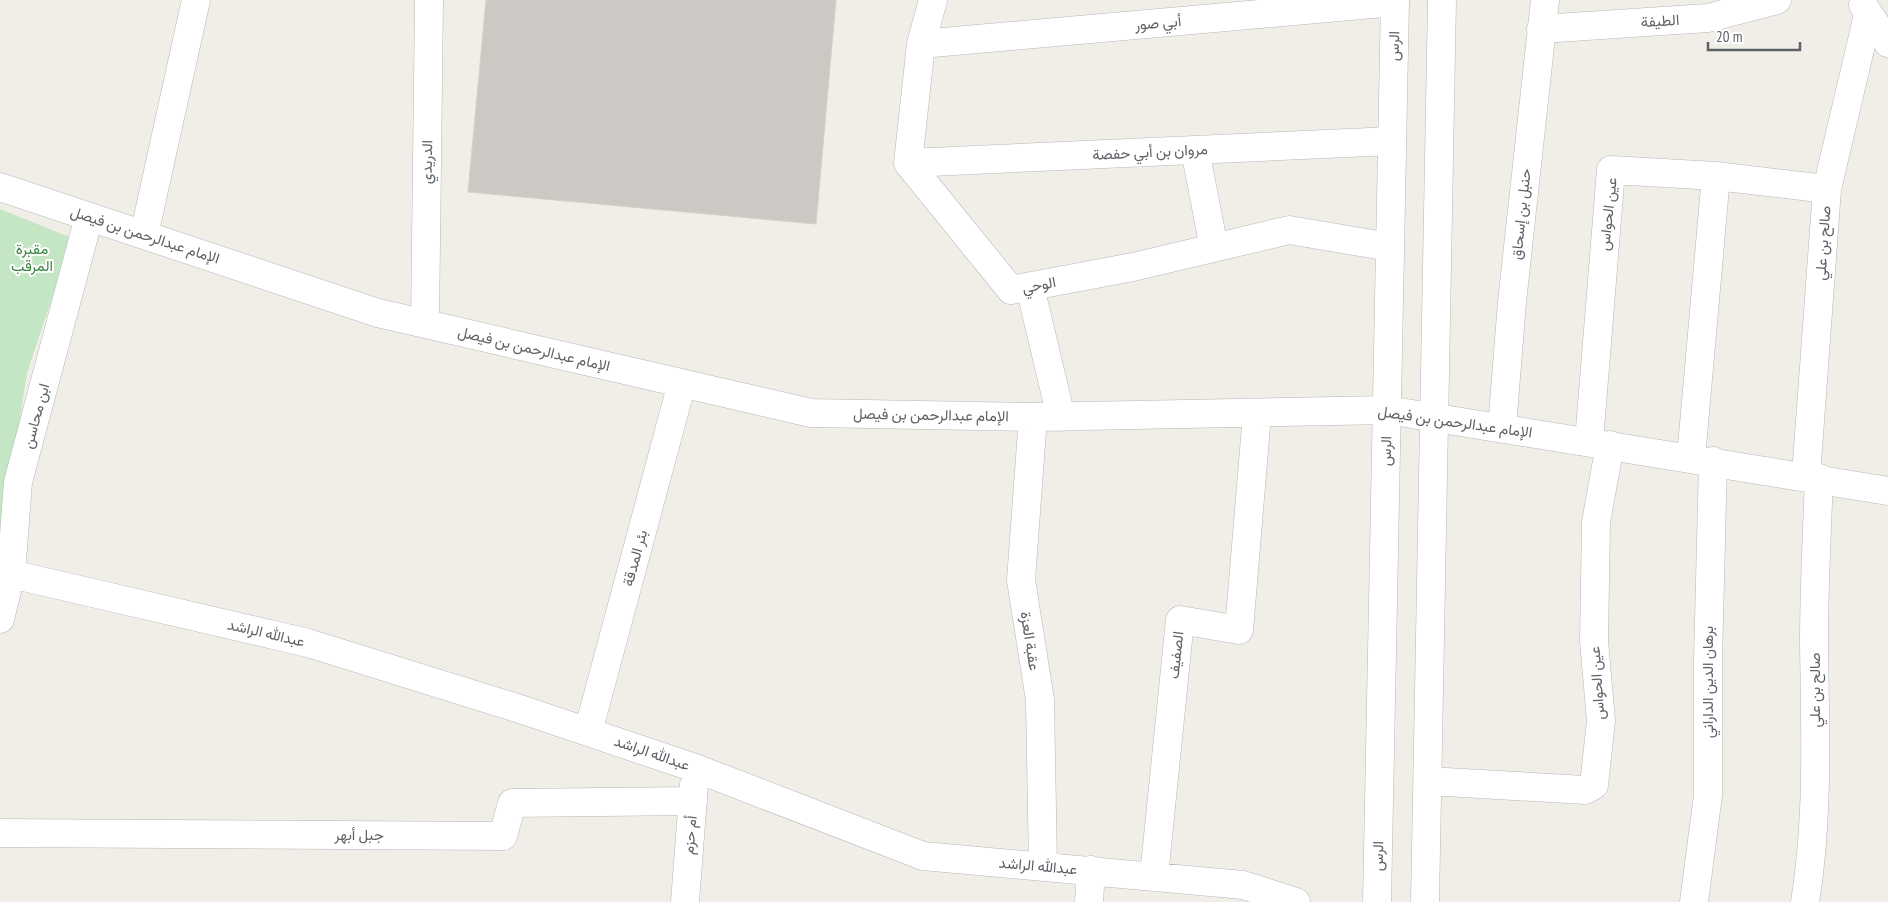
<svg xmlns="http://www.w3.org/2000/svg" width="1888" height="902" font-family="'PT Sans Narrow',Vazirmatn,sans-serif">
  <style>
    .green { fill: #c5e6c5 }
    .building { fill: #ccc9c4; stroke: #d5d0c5 }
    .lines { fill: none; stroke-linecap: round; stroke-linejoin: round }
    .minor-casing { stroke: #b4b7bb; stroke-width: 29 }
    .tertiary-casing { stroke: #b4b7bb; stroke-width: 29 }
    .minor { stroke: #fff; stroke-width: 28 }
    .tertiary { stroke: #fff; stroke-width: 28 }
    .labels { text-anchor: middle; stroke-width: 4; stroke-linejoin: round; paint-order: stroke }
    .street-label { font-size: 15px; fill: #5e6267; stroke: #fff }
    .park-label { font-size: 15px; fill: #38843d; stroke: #fff }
  </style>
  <rect width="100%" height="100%" fill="#f0eee7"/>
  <!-- green -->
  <path class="green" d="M 0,209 L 72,238 L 27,373 L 0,547 Z"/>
  <!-- building -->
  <path class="building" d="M 486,0 L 836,0 L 816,224 L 468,192 Z"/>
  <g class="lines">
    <!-- minor casing -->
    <g class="minor-casing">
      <path id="minor" d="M 933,0 L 921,44 L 908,163 L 1011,290 L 1133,267 L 1289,230 L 1390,247
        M 1863,5 L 1888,43
        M 1541,29 L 1708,18 L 1777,0
        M 921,44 L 1395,2
        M 1195,150 L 1214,248
        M 908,163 L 1392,141
        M 0,187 L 378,313 L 811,413 L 1033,417 L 1387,410 L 1888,491
        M 144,235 L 196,0
        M 1030,287 L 1061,417
        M 425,324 L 429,0
        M 1033,417 L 1021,580 L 1040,700 L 1043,866
        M 1502,428 L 1512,302 L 1545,0
        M 1589,441 L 1611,170 L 1716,176 L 1827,189
        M 1691,458 L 1716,176
        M 1806,476 L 1827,189 L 1868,15
        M 11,574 L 308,643 L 520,709 L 695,768 L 923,856 L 1243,885 L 1296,902
        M 0,619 L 11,574 L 18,482 L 89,217
        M 588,732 L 682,383
        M 1428,781 L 1585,790 L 1594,785 L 1601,721 L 1594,641 L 1596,522 L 1610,445
        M 0,833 L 503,836 L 512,803 L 693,801
        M 1154,876 L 1180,620 L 1239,630 L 1257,414
        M 685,902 L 694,784
        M 1089,902 L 1091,870
        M 1694,902 L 1708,795 L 1708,660 L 1713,461
        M 1805,902 C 1819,816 1815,728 1814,641 C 1814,587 1817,533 1819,478"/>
    </g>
    <!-- tertiary casing -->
    <g class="tertiary-casing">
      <path id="tertiary" d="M 1377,902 L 1395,0
        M 1425,902 L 1442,0"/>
    </g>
    <!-- minor -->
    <use href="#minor" class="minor"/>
    <!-- tertiary -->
    <use href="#tertiary" class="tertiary"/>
  </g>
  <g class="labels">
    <!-- street labels -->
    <g class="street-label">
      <text transform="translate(1660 21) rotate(-4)" y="5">الطيفة</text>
      <text transform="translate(1158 23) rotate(-5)" y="5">أبي صور</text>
      <text transform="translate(1394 46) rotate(-89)" y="5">الرس</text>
      <text transform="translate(1150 152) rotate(-3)" y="5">مروان بن أبي حفصة</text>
      <text transform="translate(427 162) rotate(-89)" y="5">الدريدي</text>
      <text transform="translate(1521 214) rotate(-84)" y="5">حنبل بن إسحاق</text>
      <text transform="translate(1608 214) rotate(-84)" y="5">عين الحواس</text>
      <text transform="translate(145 235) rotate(18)" y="5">الإمام عبدالرحمن بن فيصل</text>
      <text transform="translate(1823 243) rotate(-86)" y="5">صالح بن علي</text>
      <text transform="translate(1039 285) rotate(-11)" y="5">الوحي</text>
      <text transform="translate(534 349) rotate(13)" y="5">الإمام عبدالرحمن بن فيصل</text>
      <text transform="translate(931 415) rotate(1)" y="5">الإمام عبدالرحمن بن فيصل</text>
      <text transform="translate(36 416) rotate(-75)" y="5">ابن محاسن</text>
      <text transform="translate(1455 422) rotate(8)" y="5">الإمام عبدالرحمن بن فيصل</text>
      <text transform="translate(1386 451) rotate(-89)" y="5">الرس</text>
      <text transform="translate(635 558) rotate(-75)" y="5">بئر المدقة</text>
      <text transform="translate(266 633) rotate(13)" y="5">عبدالله الراشد</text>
      <text transform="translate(1030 641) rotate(81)" y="5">عقبة العزة</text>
      <text transform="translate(1176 655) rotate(-84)" y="5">الصفيف</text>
      <text transform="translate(1708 682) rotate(-90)" y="5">برهان الدين الداراني</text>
      <text transform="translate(1597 683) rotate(-94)" y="5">عين الحواس</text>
      <text transform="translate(1815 690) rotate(-90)" y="5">صالح بن علي</text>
      <text transform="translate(652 753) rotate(19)" y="5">عبدالله الراشد</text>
      <text x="359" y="840">جبل أبهر</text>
      <text transform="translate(690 835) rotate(-85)" y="5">أم حزم</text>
      <text transform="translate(1378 856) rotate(-89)" y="5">الرس</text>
      <text transform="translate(1038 866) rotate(5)" y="5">عبدالله الراشد</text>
    </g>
    <!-- park labels -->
    <g class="park-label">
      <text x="32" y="254">مقبرة<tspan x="32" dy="17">المرقب</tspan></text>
    </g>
  </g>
  <!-- scale -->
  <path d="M1708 42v8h92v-8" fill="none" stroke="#5e6267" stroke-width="2.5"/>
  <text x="1716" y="42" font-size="15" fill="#5e6267" stroke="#ffffff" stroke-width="4" paint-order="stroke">20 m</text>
</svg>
